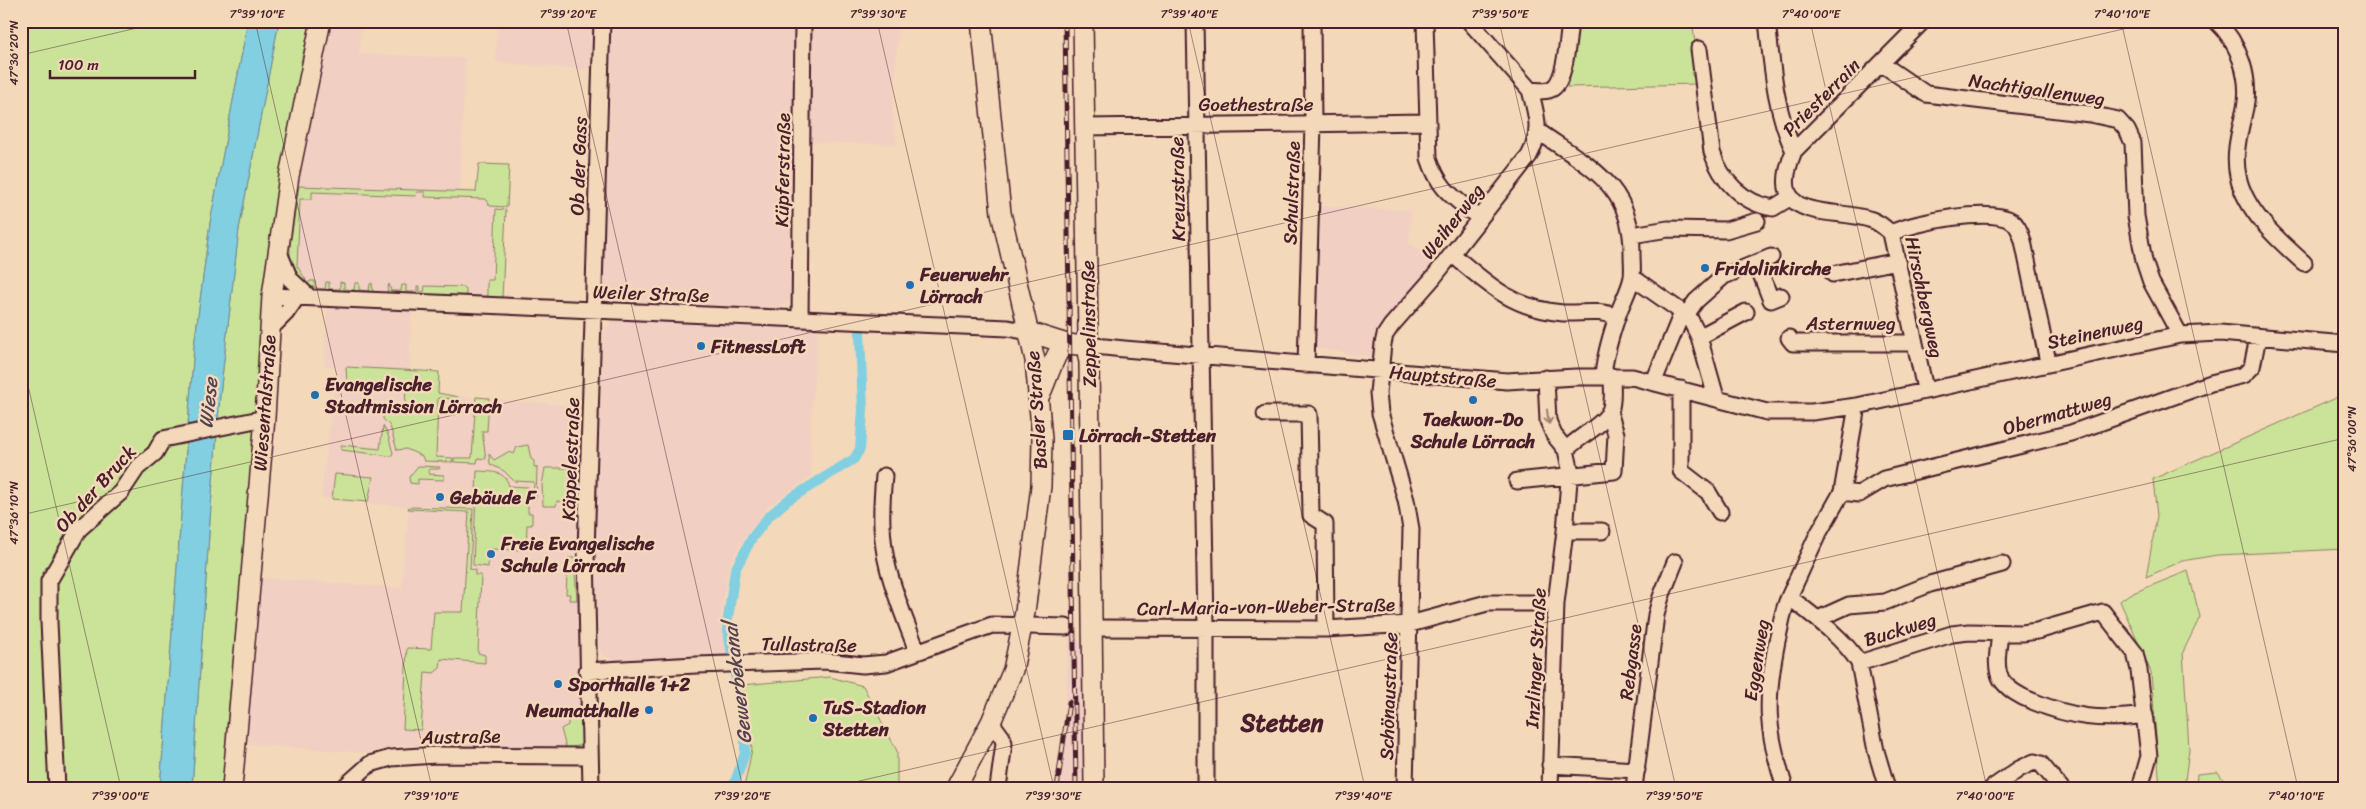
<svg xmlns="http://www.w3.org/2000/svg" width="2366" height="809" font-family="Sriracha,sans-serif">
  <style>
    .built { fill: #f1cfc3 }
    .green { fill: #cbe399; stroke: #8a8162 }
    .water { fill: #82cfe1; stroke: #6c8998 }
    .lines { fill: none; stroke-linecap: round; stroke-linejoin: round }
    .canal { stroke: #82cfe1; stroke-width: 10 }
    .minor-casing { stroke: #4a1f2b; stroke-width: 19 }
    .major-casing { stroke: #4a1f2b; stroke-width: 22 }
    .minor { stroke: #f3d8ba; stroke-width: 15 }
    .major { stroke: #f3d8ba; stroke-width: 19 }
    .rail-casing { stroke: #4a1f2b; stroke-width: 5 }
    .rail { stroke: #f3d8ba; stroke-width: 3; stroke-dasharray: 9; stroke-linecap: butt }
    .oneway { stroke: #9e7c72 }
    .ticks { fill: none; stroke: #4a1f2b; stroke-width: 1; stroke-opacity: 0.45 }
    .poi-dot { fill: #1f6fb2; stroke: #f3d8ba; stroke-width: 2 }
    .labels { text-anchor: middle; stroke-width: 5; stroke-linejoin: round; paint-order: stroke }
    .street-label { font-size: 19px; fill: #4a1f2b; stroke: #f3d8ba }
    .poi-label { font-size: 19px; font-weight: bold; fill: #4a1f2b; stroke: #f3d8ba; text-anchor: start }
    .water-label { font-size: 20px; font-style: italic; fill: #55424f; stroke: #f3d8ba }
    .district-label { font-size: 24px; font-weight: bold; fill: #4a1f2b; stroke: #f3d8ba }
    .neatline { fill: none; stroke: #4a1f2b; stroke-width: 2 }
    .ticks-label { font-size: 12px; text-anchor: middle; fill: #4a1f2b }
  </style>
  <rect width="100%" height="100%" fill="#f3d8ba"/>
  <filter id="ink" filterUnits="userSpaceOnUse"><feTurbulence type="fractalNoise" baseFrequency=".02" numOctaves="2"/><feDisplacementMap in="SourceGraphic" scale="10" xChannelSelector="R" yChannelSelector="G"/><feConvolveMatrix kernelMatrix="1 2 1 2 8 2 1 2 1" color-interpolation-filters="sRGB"/></filter>
  <g filter="url(#ink)">
    <!-- built -->
    <path class="built" d="M 329,21 L 361,21 L 359,54 L 465,58 L 460,192 L 477,192 L 479,164 L 509,165 L 502,299 L 412,294 L 409,370 L 439,372 L 438,393 L 458,397 L 576,406 L 579,493 L 577,609 L 582,743 L 577,747 L 402,745 L 367,753 L 248,744 L 257,578 L 402,588 L 409,507 L 321,498 L 337,367 L 325,366 L 328,290 L 314,288 L 301,277 L 290,250 L 299,186 Z
      M 497,21 L 899,21 L 892,115 L 897,144 L 795,142 L 793,293 L 789,302 L 778,308 L 761,309 L 613,305 L 603,297 L 600,290 L 610,136 L 611,71 L 501,63 L 496,60 Z
      M 1320,206 L 1411,211 L 1409,243 L 1435,264 L 1390,318 L 1374,357 L 1344,354 L 1344,352 L 1315,348 L 1313,345 Z
      M 613,319 L 818,326 L 810,431 L 811,476 L 769,505 L 744,539 L 730,562 L 720,618 L 727,657 L 615,660 L 602,654 L 599,648 L 595,514 L 599,419 L 604,332 Z
      M 1069,632 L 1086,644 L 1087,788 L 1052,788 L 1061,753 L 1065,713 Z"/>
    <!-- green -->
    <path class="green" d="M 21,21 L 248,21 L 210,223 L 194,347 L 160,788 L 21,788 Z
      M 279,21 L 311,21 L 301,62 L 305,67 L 281,171 L 266,266 L 261,313 L 256,433 L 242,593 L 238,607 L 225,749 L 228,765 L 226,788 L 192,788 L 210,519 L 220,395 L 239,229 Z
      M 1578,21 L 1692,21 L 1699,71 L 1691,73 L 1697,84 L 1567,87 Z
      M 479,164 L 509,165 L 507,207 L 490,206 L 486,199 L 425,197 L 425,192 L 417,192 L 416,196 L 312,192 L 312,199 L 300,199 L 297,266 L 306,280 L 304,282 C 294,271 289,261 290,246 L 299,186 L 476,192 Z
      M 496,209 L 506,210 L 502,299 L 487,296 L 487,280 L 493,280 Z
      M 310,281 L 315,281 L 315,288 L 325,289 L 326,282 L 329,282 L 329,289 L 340,289 L 340,282 L 344,283 L 344,289 L 354,290 L 355,283 L 359,283 L 359,290 L 369,291 L 370,284 L 372,283 L 373,293 L 322,290 L 307,285 Z
      M 389,284 L 391,291 L 401,291 L 402,285 L 406,285 L 406,292 L 417,292 L 417,286 L 420,286 L 420,292 L 424,292 L 425,286 L 464,287 L 466,289 L 466,294 L 463,297 L 389,294 L 387,291 Z
      M 346,367 L 439,372 L 438,393 L 458,397 L 458,399 L 438,398 L 436,457 L 453,458 L 453,462 L 424,461 L 422,456 L 406,449 L 397,450 L 390,426 L 383,419 L 384,404 L 405,405 L 406,389 L 385,388 L 384,385 L 347,384 Z
      M 2345,391 L 2345,549 L 2217,555 L 2182,561 L 2146,577 L 2157,516 L 2153,479 L 2334,399 Z
      M 476,397 L 489,398 L 487,431 L 482,431 L 486,459 L 478,458 L 477,463 L 454,462 L 454,458 L 472,458 Z
      M 383,426 L 388,435 L 393,453 L 391,456 L 341,450 L 341,445 L 380,449 Z
      M 528,445 L 531,459 L 534,461 L 534,467 L 537,467 L 536,499 L 533,499 L 534,482 L 514,481 L 504,471 L 490,464 L 489,454 L 494,460 L 508,452 L 514,454 L 517,447 Z
      M 418,466 L 440,467 L 439,469 L 429,469 L 429,474 L 444,475 L 444,480 L 418,479 L 418,484 L 410,483 L 409,477 Z
      M 545,468 L 578,468 L 579,504 L 557,501 L 556,506 L 543,506 L 542,485 Z
      M 477,471 C 491,472 505,470 509,486 L 528,487 L 528,513 L 532,513 L 532,525 L 527,525 L 526,550 L 489,549 L 488,567 L 473,565 Z
      M 335,474 L 373,477 L 368,502 L 332,499 Z
      M 409,507 L 473,509 L 470,569 L 475,570 L 475,575 L 481,575 L 478,653 L 485,655 L 485,663 L 441,659 L 440,668 L 434,673 L 425,672 L 421,730 L 403,729 L 407,648 L 431,649 L 434,612 L 463,612 L 469,512 L 408,509 Z
      M 568,558 L 574,558 L 577,600 L 569,600 L 570,594 L 566,594 Z
      M 2188,571 L 2200,617 L 2183,652 L 2189,749 L 2184,788 L 2160,788 L 2151,672 L 2120,601 L 2128,595 Z
      M 830,677 L 863,686 L 897,751 L 897,788 L 744,788 L 752,749 L 742,685 Z
      M 581,717 L 582,743 L 577,747 L 566,748 L 561,729 L 568,725 L 568,718 Z
      M 2218,772 L 2228,787 L 2196,788 L 2197,774 Z"/>
    <!-- water -->
    <path class="water" d="M 248,21 L 279,21 L 239,229 L 220,395 L 210,519 L 192,788 L 160,788 L 194,347 L 210,223 Z"/>
    <g class="lines">
      <!-- canal -->
      <path class="canal" d="M 733,788 L 745,753 L 745,735 L 727,625 L 735,570 L 752,538 L 768,517 L 788,500 L 854,459 L 860,449 L 863,411 L 860,333"/>
      <!-- minor casing -->
      <g class="minor-casing">
        <path id="minor" d="M 1195,21 L 1206,626 L 1206,788
          M 1425,21 L 1429,158 C 1440,192 1453,196 1479,218
          M 1469,21 L 1530,90 C 1538,91 1547,92 1553,88 C 1566,79 1568,37 1570,21
          M 1767,21 C 1772,65 1775,111 1794,151
          M 1923,21 L 1794,151 C 1763,225 1833,206 1872,220 C 1880,223 1885,228 1891,233 L 1925,389
          M 2216,21 C 2239,42 2251,78 2245,108 C 2240,131 2233,153 2238,176 C 2245,211 2278,240 2304,263
          M 1699,49 L 1712,152 C 1721,181 1743,203 1773,208 L 1791,197
          M 1882,64 L 1926,94 L 2090,114 L 2118,120 L 2127,130 L 2133,143 L 2136,216 L 2144,261 L 2151,282 L 2180,335
          M 1085,127 L 1427,122
          M 1538,131 C 1587,166 1633,184 1632,254 C 1632,261 1633,270 1632,277 C 1630,288 1624,299 1620,309 C 1612,331 1605,353 1603,376
          M 1891,233 C 1915,222 1989,207 2012,221 C 2018,225 2021,234 2023,241 L 2048,362
          M 1632,235 L 1668,229 L 1726,230 L 1757,221
          M 278,250 L 290,279 L 309,297
          M 1452,254 C 1488,285 1514,309 1563,313 C 1581,314 1600,309 1617,317
          M 1757,264 L 1771,300 L 1781,296
          M 1833,274 L 1898,261
          M 1632,277 L 1689,317 L 1699,337 L 1716,397
          M 272,296 L 1008,328 L 1029,332
          M 1686,315 L 1696,301 L 1724,276 L 1771,257
          M 800,319 L 803,21
          M 269,330 L 286,313 L 297,297
          M 1699,337 L 1746,312
          M 1789,338 L 1793,343 L 1914,343
          M 1085,341 L 1095,346 L 1124,349 L 1507,381 L 1576,377 L 1632,377 L 1767,412 L 1812,412 L 1857,406 L 2180,335 L 2220,333 L 2345,344
          M 1306,365 L 1313,124 L 1312,21
          M 1546,378 L 1548,421 L 1554,435 L 1566,450 L 1570,468 L 1565,531 L 1556,603 L 1550,788
          M 1654,381 L 1682,313
          M 1681,389 L 1681,471 L 1708,492 L 1720,512
          M 1857,406 L 1842,492 L 1817,536 L 1789,597 C 1811,614 1845,639 1859,663 L 1876,751 L 1887,788
          M 1265,414 L 1309,414 L 1311,515 L 1325,524 L 1326,629
          M 1566,450 C 1576,438 1604,425 1610,411 C 1614,401 1612,387 1612,376
          M 884,476 C 881,507 880,537 888,568 C 895,596 907,624 917,651
          M 1517,481 L 1614,471 L 1616,434 L 1609,412
          M 1842,492 L 1859,494 L 1884,479 L 2071,433 L 2211,383 L 2244,375 L 2252,367 L 2258,337
          M 1565,531 L 1602,531
          M 1818,619 L 1849,605 L 1885,602 L 1930,584 L 2002,564
          M 1094,628 L 1326,629 L 1410,624 L 1487,603 L 1556,603
          M 2000,633 C 1999,646 1994,666 2001,679 C 2007,689 2021,697 2032,701 C 2072,718 2102,721 2145,715
          M 1859,663 L 1952,634 L 1969,632 L 2022,633 L 2037,631 L 2103,612 L 2135,653 L 2139,670 L 2149,756 L 2140,788
          M 587,671 L 696,665 L 825,661 L 863,665 L 886,663 L 992,625 L 1066,627
          M 991,722 L 1002,737 L 1004,743 L 998,788
          M 1550,765 L 1637,770
          M 57,788 L 49,622 L 49,581 L 79,529 L 121,492 L 137,468 L 155,453 L 163,439 L 265,418
          M 343,788 L 370,764 L 391,758 L 436,755 L 589,756
          M 591,788 L 586,552 L 602,21
          M 1405,788 L 1411,529 L 1406,500 L 1380,413 L 1378,393 L 1383,344 L 1385,335 L 1391,326 L 1433,278 L 1529,156 C 1542,132 1537,116 1530,90
          M 1634,788 L 1656,615 L 1661,597 L 1675,562
          M 1785,788 C 1766,729 1765,702 1777,641 C 1781,626 1782,611 1789,597
          M 1992,788 L 2019,769 L 2034,762 L 2041,764 L 2061,788"/>
      </g>
      <!-- major casing -->
      <g class="major-casing">
        <path id="major" d="M 1083,21 L 1088,334 L 1085,341 L 1089,362 L 1094,788
          M 1029,332 L 1064,343 L 1076,345
          M 1039,397 C 1048,379 1052,359 1064,343
          M 232,788 L 265,418 L 272,296 L 289,176 L 321,21
          M 956,788 L 991,722 L 1013,670 L 1025,612 L 1041,486 L 1042,439 L 1035,360 L 1001,213 L 981,21"/>
      </g>
      <!-- minor -->
      <use href="#minor" class="minor"/>
      <!-- major -->
      <use href="#major" class="major"/>
      <!-- rail casing -->
      <g class="rail-casing">
        <path id="rail" d="M 1065,21 L 1076,788
          M 1057,788 L 1069,702"/>
      </g>
      <!-- rail -->
      <use href="#rail" class="rail"/>
    </g>
    <!-- one-way arrows -->
    <defs><path id="oneway-shaft" d="M-6 0H5M1.5-3L5.5 0L1.5 3" fill="none" stroke-width="1.6" stroke-linecap="round" stroke-linejoin="round" transform="scale(1.25)"/></defs>
    <use class="oneway" href="#oneway-shaft" transform="translate(1548 417) rotate(82)"/>
  </g>
  <!-- ticks -->
  <path class="ticks" d="M 255,21 L 432,788M 566,21 L 743,788M 877,21 L 1054,788M 1188,21 L 1365,788M 1499,21 L 1676,788M 1810,21 L 1987,788M 2121,21 L 2298,788M 21,55 L 167,21M 21,355 L 121,788M 21,515 L 2158,21M 829,788 L 2345,438"/>
  <!-- markers -->
  <g class="poi-dot">
    <circle cx="1705" cy="268" r="5"/>
    <circle cx="910" cy="285" r="5"/>
    <circle cx="701" cy="346" r="5"/>
    <circle cx="315" cy="395" r="5"/>
    <circle cx="1473" cy="400" r="5"/>
    <rect x="1062" y="429" width="12" height="12" rx="2.5"/>
    <circle cx="440" cy="497" r="5"/>
    <circle cx="491" cy="554" r="5"/>
    <circle cx="558" cy="684" r="5"/>
    <circle cx="649" cy="710" r="5"/>
    <circle cx="813" cy="718" r="5"/>
  </g>
  <g class="labels">
    <!-- street labels -->
    <g class="street-label">
      <text transform="translate(2037 89) rotate(8)" y="7">Nachtigallenweg</text>
      <text transform="translate(1821 97) rotate(-45)" y="7">Priesterrain</text>
      <text x="1256" y="111">Goethestraße</text>
      <text transform="translate(578 166) rotate(-88)" y="7">Ob der Gass</text>
      <text transform="translate(782 170) rotate(-89)" y="7">Küpferstraße</text>
      <text transform="translate(1177 189) rotate(-91)" y="7">Kreuzstraße</text>
      <text transform="translate(1291 193) rotate(-88)" y="7">Schulstraße</text>
      <text transform="translate(1452 221) rotate(-52)" y="7">Weiherweg</text>
      <text transform="translate(651 293) rotate(2)" y="7">Weiler Straße</text>
      <text transform="translate(1925 297) rotate(78)" y="7">Hirschbergweg</text>
      <text x="1851" y="330">Asternweg</text>
      <text transform="translate(1088 324) rotate(-91)" y="7">Zeppelinstraße</text>
      <text transform="translate(2095 332) rotate(-12)" y="7">Steinenweg</text>
      <text transform="translate(1443 376) rotate(5)" y="7">Hauptstraße</text>
      <text transform="translate(264 403) rotate(-86)" y="7">Wiesentalstraße</text>
      <text transform="translate(1036 410) rotate(-94)" y="7">Basler Straße</text>
      <text transform="translate(2057 413) rotate(-16)" y="7">Obermattweg</text>
      <text transform="translate(570 459) rotate(-88)" y="7">Käppelestraße</text>
      <text transform="translate(95 488) rotate(-48)" y="7">Ob der Bruck</text>
      <text transform="translate(1266 606) rotate(-1)" y="7">Carl-Maria-von-Weber-Straße</text>
      <text transform="translate(1900 629) rotate(-17)" y="7">Buckweg</text>
      <text transform="translate(809 644) rotate(1)" y="7">Tullastraße</text>
      <text transform="translate(1535 658) rotate(-87)" y="7">Inzlinger Straße</text>
      <text transform="translate(1756 660) rotate(-81)" y="7">Eggenweg</text>
      <text transform="translate(1630 662) rotate(-83)" y="7">Rebgasse</text>
      <text transform="translate(1388 696) rotate(-88)" y="7">Schönaustraße</text>
      <text transform="translate(461 736) rotate(-1)" y="7">Austraße</text>
    </g>
    <!-- poi labels -->
    <g class="poi-label">
      <text x="1715" y="275">Fridolinkirche</text>
      <text x="920" y="281">Feuerwehr<tspan x="920" dy="22">Lörrach</tspan></text>
      <text x="711" y="353">FitnessLoft</text>
      <text x="325" y="391">Evangelische<tspan x="325" dy="22">Stadtmission Lörrach</tspan></text>
      <text x="1473" y="426" text-anchor="middle">Taekwon-Do<tspan x="1473" dy="22">Schule Lörrach</tspan></text>
      <text x="1079" y="442">Lörrach-Stetten</text>
      <text x="450" y="504">Gebäude F</text>
      <text x="501" y="550">Freie Evangelische<tspan x="501" dy="22">Schule Lörrach</tspan></text>
      <text x="568" y="691">Sporthalle 1+2</text>
      <text x="823" y="714">TuS-Stadion<tspan x="823" dy="22">Stetten</tspan></text>
      <text x="639" y="717" text-anchor="end">Neumatthalle</text>
    </g>
    <!-- water labels -->
    <g class="water-label">
      <text transform="translate(208 403) rotate(-84)" y="7">Wiese</text>
      <text transform="translate(737 683) rotate(-97)" y="7">Gewerbekanal</text>
    </g>
    <!-- district labels -->
    <g class="district-label">
      <text x="1282" y="731">Stetten</text>
    </g>
  </g>
  <!-- margin -->
  <rect width="2366" height="809" fill="none" stroke="#f3d8ba" stroke-width="55"/>
  <!-- scale -->
  <path d="M50 70v8h145v-8" fill="none" stroke="#4a1f2b" stroke-width="2.5"/>
  <text x="58" y="70" font-size="15" fill="#4a1f2b" stroke="#f3d8ba" stroke-width="4" paint-order="stroke">100 m</text>
  <rect x="28" y="28" width="2310" height="754" class="neatline"/>
  <g class="ticks-label">
    <text x="257" y="18">7°39'10"E</text>
    <text x="568" y="18">7°39'20"E</text>
    <text x="878" y="18">7°39'30"E</text>
    <text x="1189" y="18">7°39'40"E</text>
    <text x="1500" y="18">7°39'50"E</text>
    <text x="1811" y="18">7°40'00"E</text>
    <text x="2122" y="18">7°40'10"E</text>
    <text transform="translate(14 53) rotate(-90)" y="4">47°36'20"N</text>
    <text transform="translate(2352 439) rotate(-90)" y="4">47°36'00"N</text>
    <text transform="translate(14 513) rotate(-90)" y="4">47°36'10"N</text>
    <text x="120" y="800">7°39'00"E</text>
    <text x="431" y="800">7°39'10"E</text>
    <text x="742" y="800">7°39'20"E</text>
    <text x="1053" y="800">7°39'30"E</text>
    <text x="1363" y="800">7°39'40"E</text>
    <text x="1674" y="800">7°39'50"E</text>
    <text x="1985" y="800">7°40'00"E</text>
    <text x="2296" y="800">7°40'10"E</text>
  </g>
</svg>
